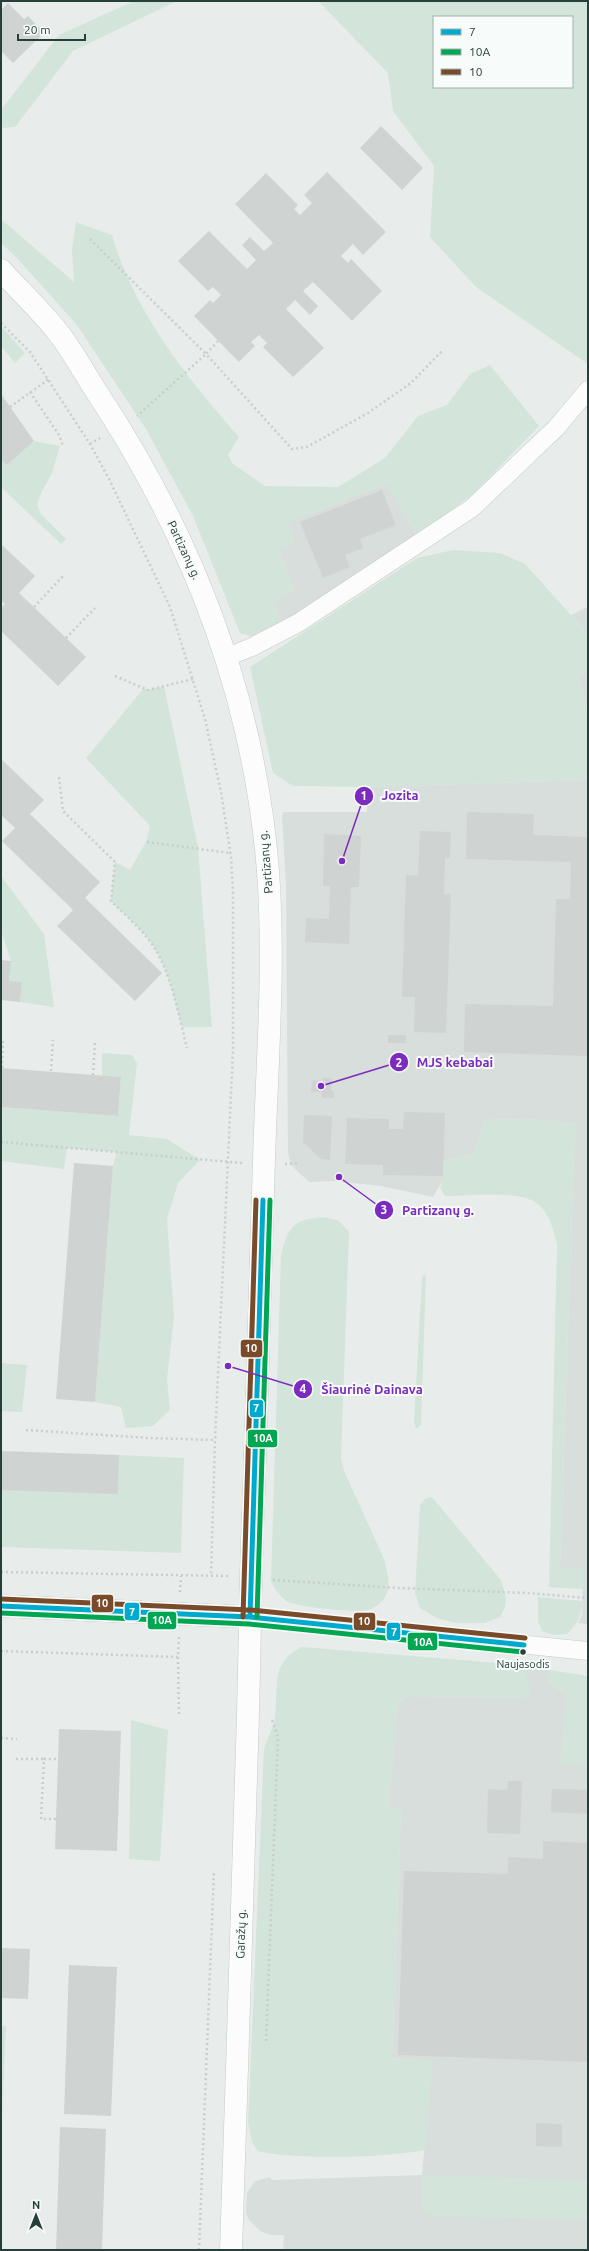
<svg xmlns="http://www.w3.org/2000/svg" width="589" height="2251" font-family="Ubuntu,sans-serif">
  <style>
    .built { fill: #d7dedb }
    .green { fill: #d3e4da; fill-rule: evenodd }
    .building { fill: #cfd4d2 }
    .lines { fill: none; stroke-linecap: round; stroke-linejoin: round }
    .street-casing { stroke: #c5cac8; stroke-width: 19 }
    .secondary-casing { stroke: #c5cbc9; stroke-width: 23 }
    .path { stroke: #c7cecd; stroke-width: 2.5; stroke-dasharray: 2 3; stroke-linecap: butt }
    .street { stroke: #fcfcfc; stroke-width: 18 }
    .secondary { stroke: #fcfcfc; stroke-width: 22 }
    .bus-1-casing { stroke: #f7fbf9; stroke-width: 8 }
    .bus-2-casing { stroke: #f7fbf9; stroke-width: 8 }
    .bus-3-casing { stroke: #f7fbf9; stroke-width: 8 }
    .bus-1 { stroke: #00a9ce; stroke-width: 5 }
    .bus-2 { stroke: #00a651; stroke-width: 5 }
    .bus-3 { stroke: #7a4b2a; stroke-width: 5 }
    .bus-dot { fill: #273f3b; stroke: #f7fbf9; stroke-width: 1.5 }
    .labels { text-anchor: middle; stroke-width: 4; stroke-linejoin: round; paint-order: stroke }
    .bus-label { font-size: 11px; fill: #273f3b; stroke: #f7fbf9 }
    .street-label { font-size: 12px; fill: #273f3b; stroke: #f7fbf9 }
    .leader { fill: none; stroke: #7b2cbf; stroke-width: 1.5 }
    .callout-dot { fill: #7b2cbf; stroke: #f7fbf9; stroke-width: 1.5 }
    .mark-label { font-size: 12px; text-anchor: middle; font-weight: bold; fill: #fff }
    .callout-label { font-size: 13px; text-anchor: middle; font-weight: bold; fill: #7b2cbf; stroke: #f7fbf9; stroke-width: 4; stroke-linejoin: round; paint-order: stroke }
    .line-badge { stroke: #f7fbf9; stroke-width: 1.5 }
    .badge-label { font-size: 11px; text-anchor: middle; font-weight: bold; fill: #fff }
  </style>
  <rect width="100%" height="100%" fill="#e8edeb"/>
  <!-- built -->
  <path class="built" d="M 387,484 L 417,536 L 282,622 L 273,603 L 294,591 L 279,550 L 288,522 Z
    M 588,607 L 588,634 L 571,615 Z
    M 588,670 L 588,712 L 579,677 Z
    M 588,780 L 588,1624 L 578,1623 L 582,1614 L 583,1568 L 560,1568 L 575,1123 L 524,1119 L 485,1120 L 474,1153 L 443,1161 L 443,1180 L 433,1197 L 381,1186 L 335,1181 L 309,1182 L 291,1165 L 288,1153 L 286,885 L 282,815 L 284,812 L 367,812 L 367,787 Z
    M 523,1665 L 550,1670 L 548,1683 L 566,1694 L 561,1765 L 588,1765 L 588,2250 L 283,2250 L 284,2235 L 270,2235 L 260,2231 L 249,2220 L 246,2213 L 247,2193 L 255,2181 L 270,2177 L 272,2180 L 422,2175 L 432,2061 L 392,2058 L 401,1809 L 388,1809 L 398,1704 L 405,1697 L 526,1698 L 526,1669 Z"/>
  <!-- green -->
  <path class="green" d="M 134,1 L 177,1 L 73,51 L 15,127 L 1,128 L 1,110 L 59,35 Z
    M 318,1 L 588,1 L 588,364 L 476,287 L 430,237 L 434,166 L 393,111 L 388,73 ZM 434,17 L 572,17 L 572,87 L 434,87 Z
    M 1,219 L 74,282 L 72,250 L 76,222 L 112,235 C 134,312 187,378 239,437 L 228,455 L 233,464 L 265,486 L 338,487 L 385,458 L 418,416 L 447,405 L 470,374 L 490,365 L 539,426 L 474,493 L 417,536 L 387,484 L 288,522 L 295,543 L 279,551 L 294,591 L 273,603 L 282,622 L 256,638 L 240,633 L 193,516 L 146,429 L 77,325 L 16,257 L 1,243 Z
    M 1,326 L 25,353 L 15,363 L 1,346 Z
    M 34,441 L 60,446 L 52,473 L 41,493 L 37,505 L 41,514 L 66,539 L 61,544 L 1,487 L 1,459 L 7,465 Z
    M 453,550 L 500,553 L 525,564 L 588,634 L 588,670 L 579,677 L 588,712 L 588,780 L 367,787 L 293,786 L 273,773 L 250,667 L 417,558 Z
    M 164,686 L 198,847 L 212,1027 L 182,1027 C 175,1002 170,976 158,954 C 147,933 127,917 111,901 L 115,862 L 130,870 L 146,842 L 150,826 L 86,758 L 144,688 L 148,690 Z
    M 1,876 L 44,934 L 54,1007 L 20,1002 L 22,982 L 9,981 L 11,961 L 1,930 Z
    M 102,1053 L 132,1055 L 137,1063 L 129,1135 L 167,1139 L 200,1160 L 178,1183 L 167,1219 L 174,1317 L 167,1379 L 170,1410 L 153,1426 L 126,1428 L 121,1407 L 95,1402 L 113,1166 L 117,1152 L 67,1148 L 64,1169 L 1,1161 L 1,1107 L 118,1116 L 121,1077 L 102,1076 Z
    M 524,1119 L 575,1123 L 560,1567 L 583,1568 L 583,1589 L 549,1587 L 557,1244 C 554,1231 549,1214 539,1205 C 522,1189 469,1196 445,1196 L 440,1188 L 443,1180 L 443,1161 L 474,1153 L 485,1120 Z
    M 325,1217 L 339,1221 L 349,1232 L 341,1459 L 345,1473 L 384,1559 C 387,1570 391,1585 386,1595 C 383,1602 374,1609 367,1610 C 355,1613 298,1607 288,1602 C 281,1598 274,1588 271,1581 L 281,1254 C 290,1224 293,1220 325,1217 Z
    M 424,1275 L 426,1276 L 421,1425 L 416,1429 L 414,1421 L 422,1278 Z
    M 1,1363 L 27,1365 L 22,1412 L 1,1411 Z
    M 119,1455 L 184,1458 L 181,1553 L 1,1547 L 1,1490 Z
    M 432,1497 L 501,1580 L 506,1597 L 505,1607 L 500,1617 L 485,1623 L 456,1623 L 437,1618 L 420,1608 L 415,1593 L 420,1505 L 426,1498 Z
    M 538,1597 L 582,1601 C 582,1616 578,1623 567,1634 L 554,1635 L 542,1631 L 538,1621 Z
    M 302,1647 L 523,1665 L 526,1669 L 530,1695 L 526,1698 L 405,1697 L 398,1704 L 388,1808 L 401,1809 L 392,2058 L 432,2061 L 426,2150 C 383,2157 343,2158 300,2156 C 286,2155 272,2155 258,2151 L 252,2142 L 248,2123 L 264,1749 C 267,1739 274,1727 275,1717 C 279,1687 269,1663 302,1647 Z
    M 550,1670 L 588,1676 L 588,1765 L 561,1765 L 566,1694 L 548,1683 Z
    M 131,1720 L 168,1730 L 160,1861 L 129,1859 Z
    M 1,2026 L 6,2026 L 1,2139 Z
    M 422,2175 L 588,2180 L 588,2220 L 433,2216 L 421,2210 Z"/>
  <!-- building -->
  <path class="building" d="M 8,3 L 24,19 L 28,16 L 44,33 L 13,63 L 1,51 L 1,10 Z
    M 381,126 L 423,168 L 402,190 L 360,148 Z
    M 327,172 L 386,232 L 363,255 L 353,244 L 341,256 L 348,263 L 351,259 L 382,291 L 352,321 L 313,282 L 303,291 L 318,306 L 310,315 L 295,300 L 286,309 L 324,348 L 293,377 L 263,347 L 267,343 L 259,335 L 251,342 L 255,346 L 239,362 L 194,316 L 210,300 L 213,303 L 221,295 L 213,287 L 208,291 L 178,261 L 209,231 L 247,269 L 256,260 L 242,245 L 250,237 L 264,251 L 273,243 L 235,204 L 266,173 L 298,205 L 294,209 L 300,215 L 312,203 L 304,195 Z
    M 1,394 L 34,441 L 7,465 L 1,459 Z
    M 382,490 L 396,525 L 360,539 L 363,548 L 345,555 L 350,567 L 323,578 L 300,522 Z
    M 1,544 L 35,576 L 19,593 L 86,657 L 58,686 L 1,631 L 1,608 L 5,604 L 1,601 Z
    M 1,759 L 44,800 L 30,814 L 100,882 L 85,898 L 162,973 L 135,1001 L 57,926 L 73,910 L 2,841 L 15,828 L 1,815 Z
    M 467,812 L 534,814 L 533,835 L 588,837 L 588,1056 L 464,1052 L 465,1004 L 553,1006 L 556,899 L 570,899 L 571,862 L 466,859 Z
    M 420,831 L 451,832 L 450,858 L 445,858 L 444,894 L 451,894 L 446,1033 L 414,1032 L 415,997 L 402,997 L 406,875 L 418,876 Z
    M 324,834 L 361,836 L 359,887 L 351,887 L 349,944 L 305,942 L 306,918 L 329,919 L 330,886 L 323,886 Z
    M 1,960 L 11,961 L 9,981 L 22,982 L 20,1002 L 1,1000 Z
    M 388,1035 L 406,1035 L 406,1043 L 388,1043 Z
    M 1,1068 L 121,1077 L 118,1116 L 1,1107 Z
    M 323,1078 L 332,1078 L 331,1091 L 334,1091 L 334,1098 L 322,1098 L 322,1092 L 311,1092 L 312,1080 L 323,1081 Z
    M 404,1112 L 445,1113 L 443,1176 L 383,1175 L 383,1165 L 345,1164 L 347,1118 L 389,1119 L 389,1129 L 403,1129 Z
    M 304,1115 L 332,1116 L 330,1160 L 321,1159 L 303,1142 Z
    M 74,1163 L 113,1166 L 95,1402 L 56,1399 Z
    M 1,1451 L 119,1455 L 118,1494 L 1,1490 Z
    M 59,1729 L 121,1731 L 117,1851 L 55,1849 Z
    M 508,1781 L 522,1781 L 520,1834 L 487,1833 L 488,1789 L 507,1790 Z
    M 552,1789 L 588,1790 L 588,1814 L 551,1812 Z
    M 543,1841 L 588,1843 L 588,2062 L 398,2055 L 404,1871 L 508,1874 L 508,1857 L 543,1859 Z
    M 1,1948 L 30,1949 L 28,1999 L 1,1998 Z
    M 69,1965 L 117,1967 L 111,2116 L 64,2114 Z
    M 536,2123 L 562,2124 L 562,2147 L 536,2146 Z
    M 60,2127 L 106,2129 L 102,2250 L 56,2250 Z"/>
  <g class="lines">
    <!-- street casing -->
    <g class="street-casing">
      <path id="street" d="M 227,657 L 252,647 L 298,623 L 472,508 L 556,428 L 588,390
        M 250,1617 L 588,1651"/>
    </g>
    <!-- secondary casing -->
    <g class="secondary-casing">
      <path id="secondary" d="M 1,270 C 19,290 40,310 57,331 C 72,350 83,371 96,391 C 192,536 254,697 268,871 C 275,966 267,1063 264,1159 C 260,1269 258,1378 254,1488 C 250,1574 250,1660 247,1746 C 243,1914 236,2082 231,2250
        M 1,1606 L 250,1617"/>
    </g>
    <!-- path -->
    <path class="path" d="M 90,239 L 206,354 L 137,416
      M 1,323 L 30,352 L 90,444 L 110,481 L 170,607 L 205,719 L 221,792 L 231,857 L 233,893 L 233,1050 L 215,1440 L 211,1576
      M 218,341 L 206,354 L 292,449 L 307,447 L 368,413 L 411,383 L 443,350
      M 30,392 L 59,435 L 63,446
      M 10,407 L 49,379
      M 90,444 L 100,438
      M 34,607 L 63,576
      M 66,638 L 95,608
      M 115,676 L 148,690 L 193,679
      M 59,777 L 63,811 L 115,862 L 111,901 C 127,917 147,933 158,954 C 173,982 179,1017 187,1048
      M 147,842 L 230,853
      M 2,1068 L 3,1038
      M 51,1071 L 53,1040
      M 93,1075 L 95,1042
      M 1,1142 L 242,1163
      M 285,1164 L 299,1163
      M 26,1430 L 149,1438 L 215,1440
      M 1,1572 L 228,1576
      M 273,1580 L 399,1588 L 527,1593 L 588,1598
      M 180,1592 L 181,1576
      M 1,1651 L 178,1657 L 179,1637
      M 178,1657 L 179,1717
      M 1,1738 L 17,1739
      M 16,1759 L 44,1759
      M 56,1819 L 41,1819 L 44,1759 L 58,1759
      M 266,2041 L 278,1737 L 272,1720
      M 199,2250 L 214,1871"/>
    <!-- street -->
    <use href="#street" class="street"/>
    <!-- secondary -->
    <use href="#secondary" class="secondary"/>
    <!-- bus-1 casing -->
    <g class="bus-1-casing">
      <path id="bus-1" d="M 1,1606 L 250,1617 L 524,1645
        M 250,1617 L 263,1200"/>
    </g>
    <!-- bus-2 casing -->
    <g class="bus-2-casing">
      <path id="bus-2" d="M 1,1613 L 249,1624 L 523,1652
        M 257,1617 L 270,1200"/>
    </g>
    <!-- bus-3 casing -->
    <g class="bus-3-casing">
      <path id="bus-3" d="M 1,1599 L 251,1610 L 525,1638
        M 243,1617 L 256,1200"/>
    </g>
    <!-- bus-1 -->
    <use href="#bus-1" class="bus-1"/>
    <!-- bus-2 -->
    <use href="#bus-2" class="bus-2"/>
    <!-- bus-3 -->
    <use href="#bus-3" class="bus-3"/>
  </g>
  <!-- markers -->
  <circle class="bus-dot" cx="523" cy="1652" r="3.5"/>
  <g class="labels">
    <!-- bus labels -->
    <g class="bus-label">
      <text x="523" y="1668">Naujasodis</text>
    </g>
    <!-- street labels -->
    <g class="street-label">
      <text transform="translate(184 550) rotate(65)" y="4">Partizanų g.</text>
      <text transform="translate(266 862) rotate(-95)" y="4">Partizanų g.</text>
      <text transform="translate(241 1934) rotate(-88)" y="4">Garažų g.</text>
    </g>
  </g>
  <!-- callouts -->
  <path class="leader" d="M342 861L364 796M321 1086L399 1062M339 1177L384 1210M228 1366L303 1389"/>
  <g class="callout-dot">
    <circle cx="342" cy="861" r="4"/>
    <circle cx="321" cy="1086" r="4"/>
    <circle cx="339" cy="1177" r="4"/>
    <circle cx="228" cy="1366" r="4"/>
    <circle cx="364" cy="796" r="10"/>
    <circle cx="399" cy="1062" r="10"/>
    <circle cx="384" cy="1210" r="10"/>
    <circle cx="303" cy="1389" r="10"/>
  </g>
  <g class="mark-label">
    <text x="364" y="800">1</text>
    <text x="399" y="1067">2</text>
    <text x="384" y="1214">3</text>
    <text x="303" y="1393">4</text>
  </g>
  <g class="callout-label">
    <text x="400" y="800">Jozita</text>
    <text x="455" y="1067">MJS kebabai</text>
    <text x="438" y="1215">Partizanų g.</text>
    <text x="372" y="1394">Šiaurinė Dainava</text>
  </g>
  <g class="line-badge">
    <rect x="240" y="1339" width="23" height="19" rx="4" fill="#7a4b2a"/>
    <rect x="249" y="1399" width="15" height="19" rx="4" fill="#00a9ce"/>
    <rect x="247" y="1429" width="31" height="19" rx="4" fill="#00a651"/>
    <rect x="91" y="1594" width="23" height="19" rx="4" fill="#7a4b2a"/>
    <rect x="124" y="1602" width="16" height="19" rx="4" fill="#00a9ce"/>
    <rect x="147" y="1611" width="30" height="19" rx="4" fill="#00a651"/>
    <rect x="353" y="1612" width="23" height="19" rx="4" fill="#7a4b2a"/>
    <rect x="386" y="1622" width="15" height="19" rx="4" fill="#00a9ce"/>
    <rect x="407" y="1632" width="31" height="19" rx="4" fill="#00a651"/>
  </g>
  <g class="badge-label">
    <text x="251" y="1352">10</text>
    <text x="256" y="1412">7</text>
    <text x="263" y="1442">10A</text>
    <text x="102" y="1607">10</text>
    <text x="132" y="1616">7</text>
    <text x="162" y="1624">10A</text>
    <text x="364" y="1625">10</text>
    <text x="394" y="1636">7</text>
    <text x="423" y="1646">10A</text>
  </g>
  <!-- border -->
  <rect width="589" height="2251" fill="none" stroke="#273f3b" stroke-width="4"/>
  <!-- legend -->
  <rect x="433" y="16" width="140" height="72" fill="#f7fbf9" stroke="#a4b0ad"/>
  <rect x="441" y="29" width="20" height="6" fill="#00a9ce" stroke="#a4b0ad"/>
  <text x="469" y="36" font-size="12" fill="#273f3b">7</text>
  <rect x="441" y="49" width="20" height="6" fill="#00a651" stroke="#a4b0ad"/>
  <text x="469" y="56" font-size="12" fill="#273f3b">10A</text>
  <rect x="441" y="69" width="20" height="6" fill="#7a4b2a" stroke="#a4b0ad"/>
  <text x="469" y="76" font-size="12" fill="#273f3b">10</text>
  <!-- north arrow -->
  <g transform="translate(36 2215)" stroke="#f7fbf9" stroke-width="3" paint-order="stroke">
  <path d="M0-3L7 15L0 10L-7 15Z" fill="#273f3b"/>
  <text y="-6" font-size="11" font-weight="bold" text-anchor="middle" fill="#273f3b">N</text>
  </g>
  <!-- scale -->
  <path d="M18 34v6h67v-6" fill="none" stroke="#273f3b" stroke-width="2"/>
  <text x="24" y="34" font-size="12" fill="#273f3b" stroke="#f7fbf9" stroke-width="3" paint-order="stroke">20 m</text>
</svg>
